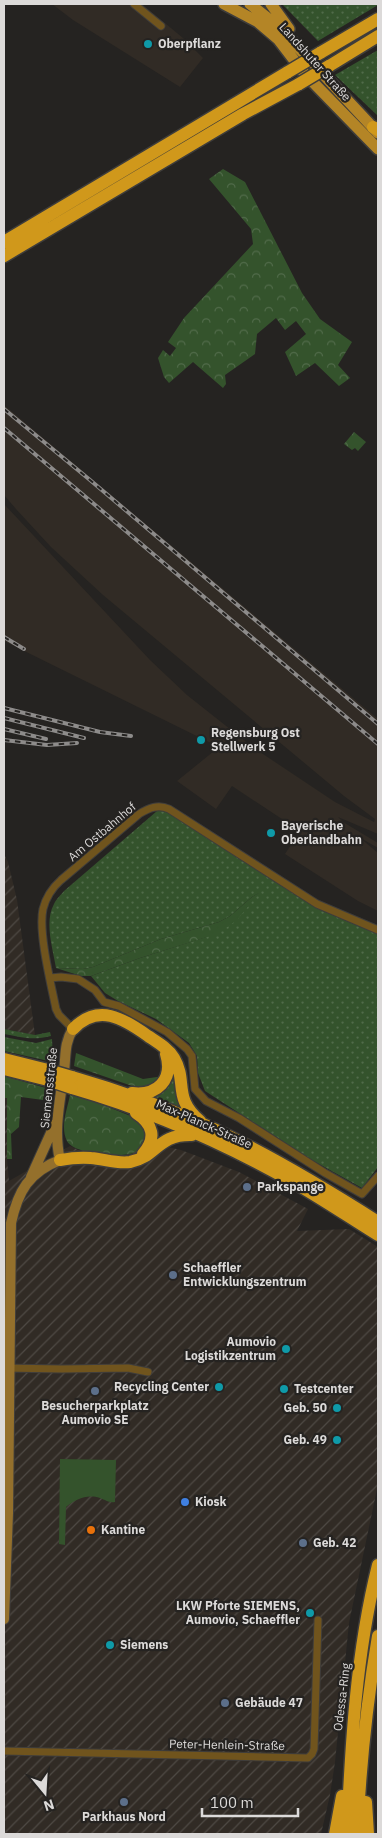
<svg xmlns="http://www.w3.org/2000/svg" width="382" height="1838" font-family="'IBM Plex Sans',sans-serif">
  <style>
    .built { fill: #312b25 }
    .industrial { fill: url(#industrial-furrows) }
    .grass { fill: url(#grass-dots) }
    .forest { fill: url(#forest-crowns) }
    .green { fill: #34532c }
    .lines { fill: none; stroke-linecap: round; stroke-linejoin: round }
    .street-casing { stroke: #3f3d3b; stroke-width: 9 }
    .secondary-casing { stroke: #3f3d3b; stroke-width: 12 }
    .primary-casing { stroke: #3f3d3b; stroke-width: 14 }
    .highway-casing { stroke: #3f3d3b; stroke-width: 15 }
    .street { stroke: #70541d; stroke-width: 7 }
    .secondary { stroke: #94702c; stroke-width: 10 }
    .primary { stroke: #b48526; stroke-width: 11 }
    .highway { stroke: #d0981b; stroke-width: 12 }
    .rail-casing { stroke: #8d8b8a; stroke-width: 4 }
    .rail { stroke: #252321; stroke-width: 2; stroke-dasharray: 5.5; stroke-linecap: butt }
    .highway-bridge-casing { stroke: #3f3d3b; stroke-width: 15; stroke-linecap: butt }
    .highway-bridge { stroke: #d0981b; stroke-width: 12 }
    .culture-dot { fill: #0f9aa8; stroke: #252321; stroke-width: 2 }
    .service-dot { fill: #5c6f8a; stroke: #252321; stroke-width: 2 }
    .shop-dot { fill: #3f7fe0; stroke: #252321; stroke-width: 2 }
    .food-dot { fill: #e8710a; stroke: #252321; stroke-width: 2 }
    .labels { text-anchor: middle; stroke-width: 4.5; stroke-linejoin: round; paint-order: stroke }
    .poi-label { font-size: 12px; font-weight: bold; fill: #dcdad9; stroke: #252321; text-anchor: start }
    .street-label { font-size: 12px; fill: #dcdad9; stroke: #252321 }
  </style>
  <defs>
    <pattern id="industrial-furrows" width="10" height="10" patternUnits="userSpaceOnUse" patternTransform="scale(1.25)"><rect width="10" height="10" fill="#312b25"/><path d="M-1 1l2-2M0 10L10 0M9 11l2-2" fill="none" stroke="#4e4944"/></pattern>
    <pattern id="grass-dots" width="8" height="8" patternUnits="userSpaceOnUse" patternTransform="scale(1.25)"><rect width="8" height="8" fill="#34532c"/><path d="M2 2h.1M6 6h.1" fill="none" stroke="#516b4a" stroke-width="1.8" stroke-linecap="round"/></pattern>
    <pattern id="forest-crowns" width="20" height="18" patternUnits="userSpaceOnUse" patternTransform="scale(1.25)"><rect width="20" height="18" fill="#34532c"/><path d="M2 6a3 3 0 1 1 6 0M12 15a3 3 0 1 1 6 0" fill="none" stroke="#516b4a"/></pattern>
  </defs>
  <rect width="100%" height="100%" fill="#252321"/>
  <!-- built -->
  <path class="built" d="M 52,4 L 142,4 L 183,38 L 203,58 L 180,87 L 73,20 Z
    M 4,405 L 378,719 L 378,834 L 338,817 L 343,822 L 378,843 L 378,848 L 359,837 L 378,853 L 378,911 L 358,901 L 285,854 L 300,831 L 232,786 L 216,809 L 177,781 L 219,747 L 4,641 L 4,504 L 150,660 L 187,695 L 254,748 L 335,802 L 374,822 L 375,819 L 344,796 L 103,595 L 51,547 L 16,509 L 4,495 Z"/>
  <!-- industrial -->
  <path class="industrial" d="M 4,854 L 8,862 L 17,900 L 35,1035 L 4,1029 Z
    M 4,1098 L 7,1098 L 7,1159 L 9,1181 L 70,1146 L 81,1151 L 125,1155 L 132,1153 L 141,1148 L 145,1142 L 181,1150 L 239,1172 L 308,1209 L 297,1231 L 349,1229 L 378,1247 L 378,1484 L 349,1623 L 335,1762 L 330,1795 L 321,1834 L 4,1834 Z"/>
  <!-- grass -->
  <path class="grass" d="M 282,4 L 378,4 L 378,5 L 318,41 Z
    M 378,50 L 378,116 L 335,75 Z
    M 157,811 L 164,811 L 175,816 L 323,911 L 378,934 L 378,1167 L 362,1188 L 312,1160 L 205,1091 L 198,1073 L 197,1056 L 189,1043 L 156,1019 L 118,1001 L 105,993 L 91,976 L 140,958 L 206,937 L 259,893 L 252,897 L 230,916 L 219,922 L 161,939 L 93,967 L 83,969 L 56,968 C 53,949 44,922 54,904 C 56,899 61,895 64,891 Z
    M 4,1029 L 35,1035 L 50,1032 L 51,1036 C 32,1041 22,1037 4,1034 Z
    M 4,1037 L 36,1043 L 52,1039 L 53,1062 L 4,1051 Z
    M 170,1063 L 184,1110 L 150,1096 Z"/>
  <!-- forest -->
  <path class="forest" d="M 223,169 L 245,182 L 302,293 L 320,319 L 352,342 L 338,365 L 350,378 L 339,386 L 315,363 L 296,376 L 285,352 L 306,334 L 296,321 L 285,330 L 276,318 L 257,334 L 255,354 L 225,375 L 226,384 L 223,388 L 193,362 L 169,383 L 164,377 L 158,358 L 163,350 L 170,356 L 176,348 L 168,342 L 184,318 L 253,244 L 251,229 L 209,179 Z
    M 354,432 L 366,442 L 358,451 L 355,448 L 352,450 L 344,444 Z
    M 260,892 L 237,920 L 223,930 L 207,937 L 140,958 L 91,976 L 81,976 L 56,968 L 83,969 L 93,967 L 161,939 L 219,922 L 230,916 L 252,897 Z
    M 76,1053 L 143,1079 L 164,1076 L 156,1085 L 138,1088 L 74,1066 Z
    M 4,1076 L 46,1088 L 43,1100 L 21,1097 L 19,1127 L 11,1134 L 12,1159 L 7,1159 L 7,1098 L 4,1098 Z
    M 70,1095 L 86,1098 L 138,1119 L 147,1135 C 144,1143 141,1149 133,1153 C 121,1158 73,1154 67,1141 C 60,1127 67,1110 70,1095 Z"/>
  <!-- green -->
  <path class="green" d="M 60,1459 L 116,1460 L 115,1502 C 108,1503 106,1500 100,1498 C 87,1494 76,1499 66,1507 L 65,1545 L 59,1544 Z"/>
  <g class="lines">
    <!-- street casing -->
    <g class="street-casing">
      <path id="street" d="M 134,4 L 161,26
        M 50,978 L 61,977 L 78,979 L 95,990 L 104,1002 L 119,1006 L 167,1032 L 187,1049 L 192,1056 L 195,1089 L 206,1101 L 239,1118 L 325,1173 L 362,1194 L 378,1176
        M 73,1029 L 59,1015 L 56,1009 C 51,984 38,932 43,909 C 46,897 52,888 61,880 L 139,814 C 149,808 158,804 169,809 L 317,904 L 378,930
        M 4,1368 L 62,1369 L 128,1368 L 148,1372
        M 4,1751 L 308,1758 L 312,1754 L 314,1749 L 318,1620"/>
    </g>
    <!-- secondary casing -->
    <g class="secondary-casing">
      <path id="secondary" d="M 31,1177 L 55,1124
        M 4,1619 L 8,1513 L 11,1223 C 18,1191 29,1172 60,1160 C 53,1130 60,1102 64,1071 C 66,1056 64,1043 73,1029"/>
    </g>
    <!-- primary casing -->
    <g class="primary-casing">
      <path id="primary" d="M 224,4 L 258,22 L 278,39 L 304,73 L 378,149
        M 250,4 L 279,27 L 378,133
        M 271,4 L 289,29"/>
    </g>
    <!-- highway casing -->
    <g class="highway-casing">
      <path id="highway" d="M 320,53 L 378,19
        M 329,66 L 378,36
        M 373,127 L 378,130
        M 4,242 L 288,72
        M 4,256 L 243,114 L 299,84
        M 73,1029 C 98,1003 123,1018 148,1036 C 157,1042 168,1048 174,1058 C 188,1082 172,1097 200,1121
        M 4,1059 L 48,1070
        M 4,1069 L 48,1080
        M 72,1077 C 117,1090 162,1106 205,1125 C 265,1152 323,1187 378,1222
        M 72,1088 C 148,1110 222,1142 291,1181 C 321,1198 349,1217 378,1235
        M 132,1093 C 157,1096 174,1080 166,1054
        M 136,1113 C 153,1124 157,1138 143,1154
        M 60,1160 C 71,1158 81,1157 91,1158 C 104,1159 117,1164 130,1162 C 157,1157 157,1134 192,1135
        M 366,1802 L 368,1834
        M 335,1834 L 342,1796
        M 347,1834 C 351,1744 356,1653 378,1565
        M 357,1834 C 360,1768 367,1701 378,1636"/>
    </g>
    <!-- street -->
    <use href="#street" class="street"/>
    <!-- secondary -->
    <use href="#secondary" class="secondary"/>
    <!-- primary -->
    <use href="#primary" class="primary"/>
    <!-- highway -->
    <use href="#highway" class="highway"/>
    <!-- rail casing -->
    <g class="rail-casing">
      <path id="rail" d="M 4,409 L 90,480 L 378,724
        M 4,428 L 378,744
        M 4,637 L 24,649
        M 4,708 L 100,732 L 131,736
        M 4,718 L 84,738
        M 4,729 L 46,739
        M 4,740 L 47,745 L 77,743"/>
    </g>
    <!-- rail -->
    <use href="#rail" class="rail"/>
    <!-- highway-bridge casing -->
    <g class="highway-bridge-casing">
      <path id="highway-bridge" d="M 288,72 L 320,53
        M 299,84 L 329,66
        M 48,1070 L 72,1077
        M 48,1080 L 72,1088"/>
    </g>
    <!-- highway-bridge -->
    <use href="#highway-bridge" class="highway-bridge"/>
  </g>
  <!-- markers -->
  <g class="culture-dot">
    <circle cx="148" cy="44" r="5"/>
    <circle cx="201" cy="740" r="5"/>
    <circle cx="271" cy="833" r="5"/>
    <circle cx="286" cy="1349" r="5"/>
    <circle cx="219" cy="1387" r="5"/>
    <circle cx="284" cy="1389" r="5"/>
    <circle cx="337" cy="1408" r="5"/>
    <circle cx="337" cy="1440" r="5"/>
    <circle cx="310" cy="1613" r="5"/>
    <circle cx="110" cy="1645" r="5"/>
  </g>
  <g class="service-dot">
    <circle cx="247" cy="1187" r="5"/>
    <circle cx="173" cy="1275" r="5"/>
    <circle cx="95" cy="1391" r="5"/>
    <circle cx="303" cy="1543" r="5"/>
    <circle cx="225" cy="1703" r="5"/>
    <circle cx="124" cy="1802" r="5"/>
  </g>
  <circle class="shop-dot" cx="185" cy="1502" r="5"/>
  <circle class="food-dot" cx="91" cy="1530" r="5"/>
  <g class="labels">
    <!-- poi labels -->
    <g class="poi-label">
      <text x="158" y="48">Oberpflanz</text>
      <text x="211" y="737">Regensburg Ost<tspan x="211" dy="14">Stellwerk 5</tspan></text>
      <text x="281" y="830">Bayerische<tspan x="281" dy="14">Oberlandbahn</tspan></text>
      <text x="257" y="1191">Parkspange</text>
      <text x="183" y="1272">Schaeffler<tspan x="183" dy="14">Entwicklungszentrum</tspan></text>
      <text x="276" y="1346" text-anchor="end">Aumovio<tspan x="276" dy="14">Logistikzentrum</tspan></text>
      <text x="209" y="1391" text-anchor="end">Recycling Center</text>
      <text x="294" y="1393">Testcenter</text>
      <text x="95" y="1410" text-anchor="middle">Besucherparkplatz<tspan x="95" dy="14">Aumovio SE</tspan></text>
      <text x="327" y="1412" text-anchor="end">Geb. 50</text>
      <text x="327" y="1444" text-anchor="end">Geb. 49</text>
      <text x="195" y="1506">Kiosk</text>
      <text x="101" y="1534">Kantine</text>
      <text x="313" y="1547">Geb. 42</text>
      <text x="300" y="1610" text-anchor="end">LKW Pforte SIEMENS,<tspan x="300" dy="14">Aumovio, Schaeffler</tspan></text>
      <text x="120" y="1649">Siemens</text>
      <text x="235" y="1707">Gebäude 47</text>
      <text x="124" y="1821" text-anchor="middle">Parkhaus Nord</text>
    </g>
    <!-- street labels -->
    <g class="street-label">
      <text transform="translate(315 62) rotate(48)" y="4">Landshuter Straße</text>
      <text transform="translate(102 832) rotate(-40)" y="4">Am Ostbahnhof</text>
      <text transform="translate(49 1088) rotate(-84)" y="4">Siemensstraße</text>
      <text transform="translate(204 1124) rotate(24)" y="4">Max-Planck-Straße</text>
      <text transform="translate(342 1697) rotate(-83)" y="4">Odessa-Ring</text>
      <text transform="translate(227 1745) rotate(1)" y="4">Peter-Henlein-Straße</text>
    </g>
  </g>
  <!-- border -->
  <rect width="382" height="1838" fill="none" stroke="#dcdad9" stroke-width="10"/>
  <!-- north arrow -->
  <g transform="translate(45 1793) rotate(162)" stroke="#252321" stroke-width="4" paint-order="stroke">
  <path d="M0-4L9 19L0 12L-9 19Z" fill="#dcdad9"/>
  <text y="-8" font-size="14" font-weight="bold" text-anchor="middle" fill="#dcdad9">N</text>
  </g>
  <!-- scale -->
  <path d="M202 1808v8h96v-8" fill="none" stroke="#dcdad9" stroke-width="2.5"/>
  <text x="210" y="1808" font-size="15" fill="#dcdad9" stroke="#252321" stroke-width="4" paint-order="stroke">100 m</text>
</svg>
